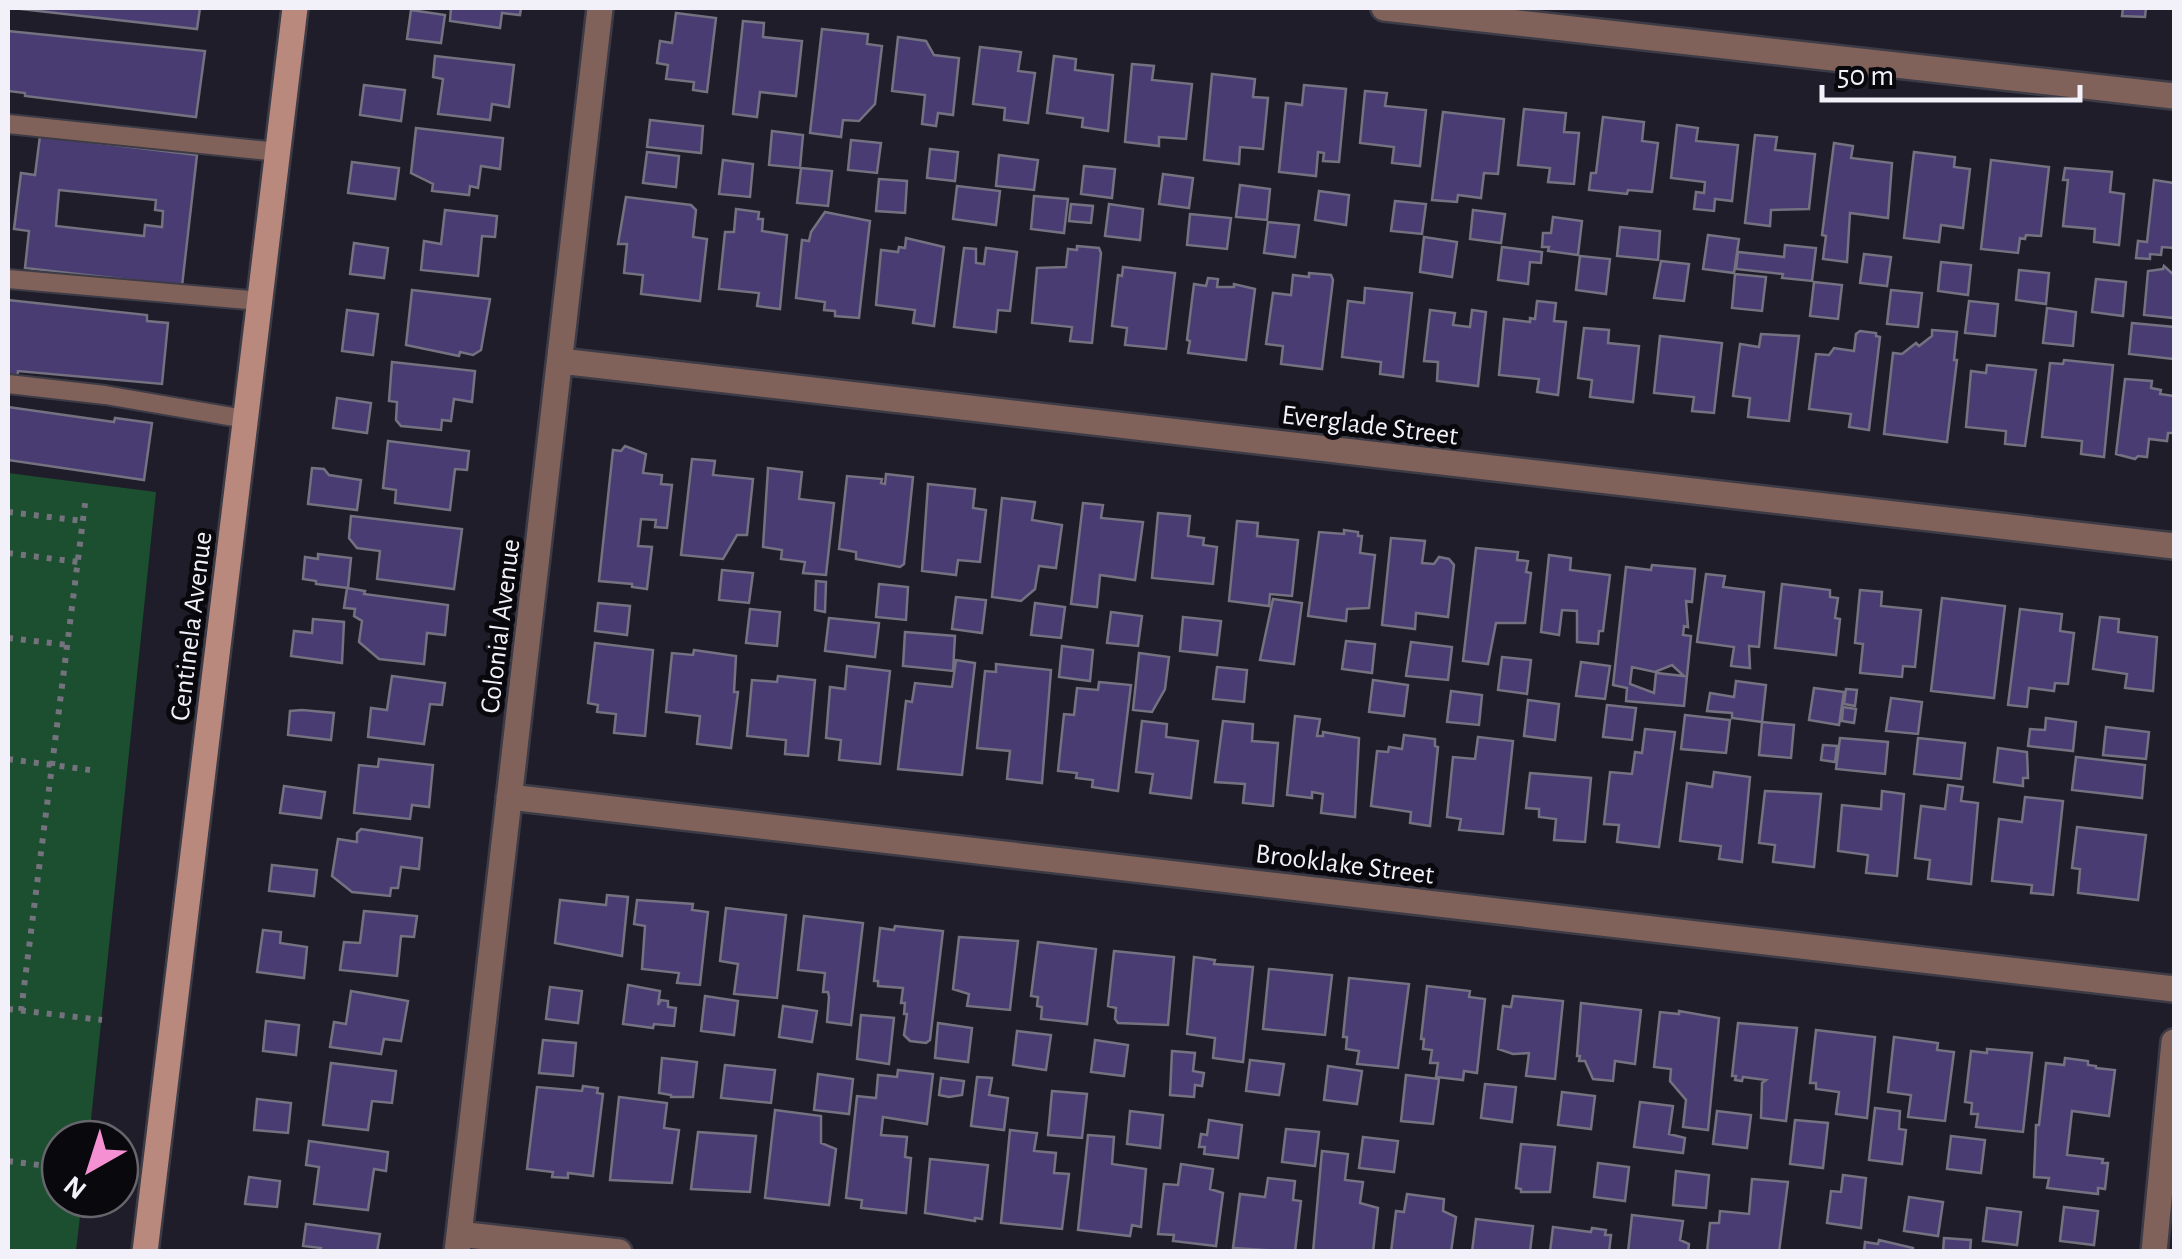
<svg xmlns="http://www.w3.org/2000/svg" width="2182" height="1259" font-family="'Alegreya Sans',sans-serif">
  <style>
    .green { fill: #1c4e30 }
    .building { fill: #493c73; stroke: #747181; stroke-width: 2.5; fill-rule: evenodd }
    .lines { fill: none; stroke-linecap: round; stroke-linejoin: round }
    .service-casing { stroke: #3d3b46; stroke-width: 22 }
    .minor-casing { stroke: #3d3b46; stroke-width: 30 }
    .secondary-casing { stroke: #3d3b46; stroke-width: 30 }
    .path { stroke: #74727d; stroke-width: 6; stroke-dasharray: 5 8; stroke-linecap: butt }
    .service { stroke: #80625b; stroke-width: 18 }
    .minor { stroke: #80625b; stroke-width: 25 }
    .secondary { stroke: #b9897d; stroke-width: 25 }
    .labels { text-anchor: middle; stroke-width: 10; stroke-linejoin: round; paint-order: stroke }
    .street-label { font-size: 28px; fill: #f2f1fa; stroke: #09080d }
  </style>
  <rect width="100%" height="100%" fill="#1f1d29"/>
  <!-- green -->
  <path class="green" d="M 8,473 L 156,492 L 89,1139 L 60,1139 L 60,1199 L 82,1199 L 76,1251 L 8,1251 Z"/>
  <!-- building -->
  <path class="building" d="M 12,8 L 200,8 L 197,29 Z
    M 451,8 L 521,8 L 520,15 L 502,13 L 500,28 L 450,21 Z
    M 2123,8 L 2146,8 L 2145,17 L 2122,16 Z
    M 411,10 L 445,15 L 441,43 L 407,39 Z
    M 676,13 L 716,18 L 707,92 L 693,90 L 694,82 L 666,79 L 668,65 L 657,63 L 660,41 L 672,43 Z
    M 743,21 L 764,23 L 763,37 L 802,41 L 796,96 L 760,92 L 757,117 L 733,114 Z
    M 822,29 L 868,34 L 867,44 L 882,46 L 875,104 L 859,121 L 843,120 L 841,137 L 810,133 Z
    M 8,31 L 205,51 L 196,117 L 25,96 L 25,93 L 8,91 Z
    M 898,37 L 926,41 L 934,55 L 959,58 L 953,115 L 938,113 L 936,126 L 922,124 L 925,95 L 892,91 Z
    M 980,47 L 1021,52 L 1018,71 L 1035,73 L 1028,123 L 1004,120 L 1005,108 L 973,104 Z
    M 435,56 L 514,65 L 509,107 L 492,104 L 490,120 L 438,114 L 443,79 L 433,77 Z
    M 1054,56 L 1076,59 L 1075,70 L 1113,75 L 1108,131 L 1082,127 L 1083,118 L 1047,113 Z
    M 1132,64 L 1154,66 L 1152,80 L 1192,84 L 1186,139 L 1159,137 L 1159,146 L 1125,142 Z
    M 1212,74 L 1255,79 L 1253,97 L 1268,98 L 1263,149 L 1240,147 L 1239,164 L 1204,160 Z
    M 364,85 L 405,90 L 401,121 L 360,115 Z
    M 1304,85 L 1346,89 L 1339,162 L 1323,161 L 1324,153 L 1318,152 L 1316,176 L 1279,172 L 1286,103 L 1302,105 Z
    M 1365,91 L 1387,93 L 1385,106 L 1426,110 L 1420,166 L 1392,163 L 1394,147 L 1360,143 Z
    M 1524,109 L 1566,113 L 1564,132 L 1579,133 L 1574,184 L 1548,182 L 1550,168 L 1518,165 Z
    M 1443,112 L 1504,119 L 1498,174 L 1484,173 L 1481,198 L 1458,195 L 1457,202 L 1432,200 Z
    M 1603,117 L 1644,122 L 1642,141 L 1658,143 L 1652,192 L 1628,190 L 1627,194 L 1589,190 L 1591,173 L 1596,173 Z
    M 650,120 L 703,126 L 701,153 L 647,147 Z
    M 1677,125 L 1698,128 L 1696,141 L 1738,145 L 1732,201 L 1715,199 L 1714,211 L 1694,209 L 1696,192 L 1704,193 L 1705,182 L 1671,178 Z
    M 416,128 L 503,138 L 500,169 L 481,166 L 478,188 L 470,186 L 469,195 L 432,191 L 433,184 L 411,173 Z
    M 772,131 L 803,135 L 800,168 L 769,165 Z
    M 1755,135 L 1777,137 L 1775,150 L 1815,154 L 1809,209 L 1771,210 L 1770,226 L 1745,223 Z
    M 40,136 L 197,155 L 182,286 L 25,268 L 29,231 L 14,229 L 21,173 L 35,175 ZM 59,190 L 156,200 L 155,210 L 163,211 L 162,227 L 145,225 L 144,236 L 56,226 Z
    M 851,140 L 881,143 L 877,173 L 848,170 Z
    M 1834,143 L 1853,146 L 1851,158 L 1892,163 L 1888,218 L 1850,213 L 1847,262 L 1823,259 L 1826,236 L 1822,235 Z
    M 930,149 L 958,152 L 955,181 L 927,178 Z
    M 647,152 L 679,156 L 676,187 L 643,183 Z
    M 1914,152 L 1955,157 L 1954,167 L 1970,169 L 1963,228 L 1941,225 L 1939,242 L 1904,238 Z
    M 999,155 L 1038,160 L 1034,190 L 996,186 Z
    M 723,160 L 753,164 L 750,197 L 719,194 Z
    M 1991,160 L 2049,167 L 2041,236 L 2026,235 L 2025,239 L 2020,238 L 2018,253 L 1981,249 Z
    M 352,162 L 399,168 L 395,199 L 348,193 Z
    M 1084,166 L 1115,169 L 1112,198 L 1081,194 Z
    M 801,168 L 832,171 L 828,206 L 797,203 Z
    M 2065,168 L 2112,172 L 2110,192 L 2124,194 L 2119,245 L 2094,242 L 2095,229 L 2063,226 L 2068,180 L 2063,180 Z
    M 1163,174 L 1193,178 L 1189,208 L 1159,204 Z
    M 879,179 L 907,181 L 905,213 L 876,211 Z
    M 2154,180 L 2174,183 L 2174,248 L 2162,247 L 2161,255 L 2150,254 L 2150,259 L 2136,258 L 2138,241 L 2147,242 Z
    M 1240,185 L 1270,189 L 1267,220 L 1236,217 Z
    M 957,186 L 1000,191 L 996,225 L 953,219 Z
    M 1319,191 L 1349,195 L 1346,225 L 1315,220 Z
    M 1034,196 L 1068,199 L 1064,233 L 1031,229 Z
    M 626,197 L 691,205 L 696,210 L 693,237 L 707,239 L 700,301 L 641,294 L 643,275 L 624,273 L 627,244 L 618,244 Z
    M 1395,201 L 1426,204 L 1422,234 L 1391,231 Z
    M 1071,204 L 1093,206 L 1091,223 L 1069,221 Z
    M 1109,204 L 1143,209 L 1140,240 L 1105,236 Z
    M 736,209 L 759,212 L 758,219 L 763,219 L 762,231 L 787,235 L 780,309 L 757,306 L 759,293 L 719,289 L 725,232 L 734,232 Z
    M 445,210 L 497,216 L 495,237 L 482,236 L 478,276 L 421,270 L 424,241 L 441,244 Z
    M 1473,210 L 1505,214 L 1501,243 L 1470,239 Z
    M 825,212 L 870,221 L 859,318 L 835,316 L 835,311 L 824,310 L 825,302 L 796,298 L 802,240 L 809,241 L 811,232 Z
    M 1190,214 L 1231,218 L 1227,249 L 1187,245 Z
    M 1553,217 L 1582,221 L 1578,255 L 1548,251 L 1549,247 L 1542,247 L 1543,233 L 1551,233 Z
    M 1268,222 L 1299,225 L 1295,257 L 1264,253 Z
    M 1620,227 L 1660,231 L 1658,260 L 1617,256 Z
    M 1708,235 L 1739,239 L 1734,273 L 1703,269 Z
    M 1424,237 L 1457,242 L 1452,277 L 1420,272 Z
    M 906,238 L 944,247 L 934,326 L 913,323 L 915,310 L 876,305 L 881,250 L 898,252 L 899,247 L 905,248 Z
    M 354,243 L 388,248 L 384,278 L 350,274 Z
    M 1785,245 L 1816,248 L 1812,281 L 1782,278 L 1783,274 L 1736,269 L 1738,252 L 1784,257 Z
    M 1077,246 L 1099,248 L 1101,253 L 1092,343 L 1070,341 L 1072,327 L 1032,323 L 1037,268 L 1066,267 L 1068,249 L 1077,250 Z
    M 1502,247 L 1542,252 L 1541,263 L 1530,262 L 1528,284 L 1498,280 Z
    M 964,248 L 976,249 L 976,263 L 984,264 L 986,248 L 1017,252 L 1010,311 L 998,310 L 996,332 L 954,327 Z
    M 1864,254 L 1891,257 L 1887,286 L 1860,283 Z
    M 1580,256 L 1610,259 L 1606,294 L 1576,290 Z
    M 1661,261 L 1689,264 L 1684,301 L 1654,298 Z
    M 1941,262 L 1971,265 L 1968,295 L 1938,291 Z
    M 2164,266 L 2174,275 L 2174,318 L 2144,315 L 2148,271 L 2163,269 Z
    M 1123,267 L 1175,273 L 1166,349 L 1125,345 L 1127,328 L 1112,326 L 1118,275 L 1122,276 Z
    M 2019,270 L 2049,273 L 2046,304 L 2016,300 Z
    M 1309,273 L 1331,275 L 1333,280 L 1322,369 L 1281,364 L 1283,346 L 1266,344 L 1273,293 L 1291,295 L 1293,275 L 1309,277 Z
    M 1735,274 L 1766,277 L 1762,311 L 1732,308 Z
    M 1208,278 L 1218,279 L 1217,287 L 1234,287 L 1234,284 L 1255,289 L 1246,360 L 1188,353 L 1190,341 L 1187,340 L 1194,284 L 1206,286 Z
    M 2096,279 L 2126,282 L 2123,316 L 2092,312 Z
    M 1814,282 L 1842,285 L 1838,319 L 1810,316 Z
    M 1365,288 L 1412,293 L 1403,377 L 1380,374 L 1381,362 L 1342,357 L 1348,301 L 1364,303 Z
    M 412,290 L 490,299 L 481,350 L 473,355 L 460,352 L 459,356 L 406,345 Z
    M 1891,290 L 1922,293 L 1918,327 L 1887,324 Z
    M 8,300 L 147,315 L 147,321 L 168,323 L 162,384 L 18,371 L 17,378 L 8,377 Z
    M 1537,301 L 1556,303 L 1554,321 L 1566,322 L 1558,395 L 1537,392 L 1539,379 L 1499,375 L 1504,319 L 1530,322 L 1530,318 L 1535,319 Z
    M 1969,301 L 1998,304 L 1995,336 L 1965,333 Z
    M 2047,308 L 2076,312 L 2073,346 L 2043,343 Z
    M 347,310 L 378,314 L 373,355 L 342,351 Z
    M 1430,310 L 1455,313 L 1453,325 L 1470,327 L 1472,310 L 1486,312 L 1478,386 L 1437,381 L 1438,362 L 1424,361 Z
    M 2132,323 L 2174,327 L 2174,359 L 2129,354 Z
    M 1584,328 L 1609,330 L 1608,343 L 1639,346 L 1633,402 L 1590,397 L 1592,380 L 1578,378 Z
    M 1932,330 L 1957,332 L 1954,360 L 1957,360 L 1947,442 L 1884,434 L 1893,353 L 1902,354 L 1916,343 L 1919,346 L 1932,336 Z
    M 1860,331 L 1876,333 L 1876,336 L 1880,337 L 1869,430 L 1849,427 L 1851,414 L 1809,409 L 1816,354 L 1829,355 L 1834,348 L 1854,351 L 1856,334 Z
    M 1761,334 L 1799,336 L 1789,421 L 1748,417 L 1750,398 L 1733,396 L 1740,344 L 1759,347 Z
    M 1660,336 L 1722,343 L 1714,413 L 1692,411 L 1694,397 L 1654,393 Z
    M 2064,360 L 2113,365 L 2104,457 L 2081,454 L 2082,441 L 2042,437 L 2050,363 L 2063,364 Z
    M 392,362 L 475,371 L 472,402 L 454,399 L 451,421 L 442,420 L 441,430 L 401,426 L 396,420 L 397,402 L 389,401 Z
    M 1987,365 L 2036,370 L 2025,446 L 2005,444 L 2006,431 L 1966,427 L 1971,371 L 1986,373 Z
    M 2125,379 L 2152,381 L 2151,388 L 2161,390 L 2160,394 L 2174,396 L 2174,433 L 2168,433 L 2167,441 L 2149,439 L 2147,457 L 2138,456 L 2135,459 L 2116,454 Z
    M 337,398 L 371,403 L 367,433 L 333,428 Z
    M 8,407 L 114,422 L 115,418 L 152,423 L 144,480 L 8,460 Z
    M 388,441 L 469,451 L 467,470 L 455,469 L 450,510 L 395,503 L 396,490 L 383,488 Z
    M 625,446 L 646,454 L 643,473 L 662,475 L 661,484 L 672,485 L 667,528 L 655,527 L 656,520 L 641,519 L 638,546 L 652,547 L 647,589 L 632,587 L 632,584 L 599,581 L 613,450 L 621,451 Z
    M 692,459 L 715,461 L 713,475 L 753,479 L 747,535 L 737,535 L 723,559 L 681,555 Z
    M 312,468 L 324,469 L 329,475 L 361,480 L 357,510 L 308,504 Z
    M 768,468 L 802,472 L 799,499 L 834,503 L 826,575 L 803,573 L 805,562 L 781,559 L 782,550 L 763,547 Z
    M 886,474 L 913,477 L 904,564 L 900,567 L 856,559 L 856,552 L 839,549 L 847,476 L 882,479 L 881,483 L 885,484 Z
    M 928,484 L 975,489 L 973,508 L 986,510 L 980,562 L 958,560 L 956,575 L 922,571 Z
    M 1002,498 L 1035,502 L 1032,520 L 1062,525 L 1056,568 L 1039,566 L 1035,589 L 1021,601 L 992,597 Z
    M 1083,503 L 1103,505 L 1101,518 L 1143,522 L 1135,580 L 1100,575 L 1097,607 L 1071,604 Z
    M 1158,513 L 1190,516 L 1188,536 L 1204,538 L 1203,545 L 1217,547 L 1213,584 L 1152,578 Z
    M 351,516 L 462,529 L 454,589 L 377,579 L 380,551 L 357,548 L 349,538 Z
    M 1237,521 L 1258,523 L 1257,536 L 1298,540 L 1292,596 L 1270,594 L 1269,606 L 1229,601 Z
    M 1344,530 L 1358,532 L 1358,536 L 1362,536 L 1360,553 L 1375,555 L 1369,608 L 1347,609 L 1346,621 L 1308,616 L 1319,532 L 1344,534 Z
    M 1391,538 L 1425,541 L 1422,563 L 1434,564 L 1439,557 L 1449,559 L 1454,565 L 1448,617 L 1416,613 L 1415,629 L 1382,625 Z
    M 1476,548 L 1518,552 L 1517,560 L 1528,561 L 1526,572 L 1531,573 L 1525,623 L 1496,623 L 1488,664 L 1463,661 Z
    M 318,554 L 351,558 L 348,588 L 316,584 L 316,581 L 303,579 L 305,557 L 318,559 Z
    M 1549,555 L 1571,558 L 1570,570 L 1610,575 L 1603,631 L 1599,631 L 1598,644 L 1577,642 L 1577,611 L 1562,610 L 1559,635 L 1541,632 Z
    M 1652,565 L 1695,569 L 1692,602 L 1686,601 L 1688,627 L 1684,626 L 1683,635 L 1691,636 L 1684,706 L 1626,701 L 1627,688 L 1613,685 L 1626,567 L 1651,570 ZM 1672,665 L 1684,676 L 1656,673 L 1654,693 L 1630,684 L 1632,667 L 1655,672 Z
    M 722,570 L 753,573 L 749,603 L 719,600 Z
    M 1706,574 L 1725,576 L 1723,587 L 1764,592 L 1759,647 L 1749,646 L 1750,668 L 1731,666 L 1734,647 L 1697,642 Z
    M 816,581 L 826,582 L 825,612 L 815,610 Z
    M 879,584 L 908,587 L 906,620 L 876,617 Z
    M 1782,584 L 1830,590 L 1830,597 L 1838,598 L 1835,618 L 1840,619 L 1836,655 L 1775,648 Z
    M 347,588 L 365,591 L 364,594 L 448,605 L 445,635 L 427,633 L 424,664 L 379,659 L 359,642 L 362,621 L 354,616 L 355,609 L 344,608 Z
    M 1860,590 L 1882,592 L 1881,606 L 1921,610 L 1915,667 L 1903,666 L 1902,677 L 1860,673 L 1863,644 L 1855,643 Z
    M 956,597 L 986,600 L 982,633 L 952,629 Z
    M 1942,598 L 2005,606 L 1994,698 L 1931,691 Z
    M 1273,599 L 1302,603 L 1294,664 L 1260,660 Z
    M 598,603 L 630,606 L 627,635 L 595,631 Z
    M 1035,603 L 1065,607 L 1061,638 L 1031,635 Z
    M 750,609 L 780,612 L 777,646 L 746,643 Z
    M 2020,609 L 2062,614 L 2060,631 L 2074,633 L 2068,684 L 2055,683 L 2054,691 L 2029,688 L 2027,707 L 2008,705 Z
    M 1111,612 L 1142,616 L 1138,646 L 1107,643 Z
    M 1183,617 L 1221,621 L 1217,655 L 1180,651 Z
    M 2100,617 L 2119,619 L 2118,632 L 2157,637 L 2153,691 L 2125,688 L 2127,674 L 2093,669 Z
    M 829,618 L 879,623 L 875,657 L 825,651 Z
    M 313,619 L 344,622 L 342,663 L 291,656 L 294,631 L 312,633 Z
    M 905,632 L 955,636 L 953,671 L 903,666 Z
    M 1346,641 L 1375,644 L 1372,673 L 1342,669 Z
    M 1411,642 L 1452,647 L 1448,680 L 1406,676 Z
    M 595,643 L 653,650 L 645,736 L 614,733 L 616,714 L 597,712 L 598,705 L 588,703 Z
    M 1062,646 L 1093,650 L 1090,681 L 1059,677 Z
    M 694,650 L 736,656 L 734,692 L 738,692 L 731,748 L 697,744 L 700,716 L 666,712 L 672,653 L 693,655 Z
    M 1139,653 L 1169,657 L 1165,689 L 1152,712 L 1133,710 Z
    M 1502,657 L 1531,660 L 1527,694 L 1498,690 Z
    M 956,660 L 975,663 L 962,775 L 898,769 L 906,701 L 912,702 L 915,683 L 952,687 Z
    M 1581,662 L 1610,666 L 1605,699 L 1576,696 Z
    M 996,664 L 1051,670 L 1042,783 L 1007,779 L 1010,751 L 977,748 L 985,671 L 996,672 Z
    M 847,666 L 890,671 L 880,764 L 839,760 L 841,740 L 826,738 L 830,687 L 845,689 Z
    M 1217,667 L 1247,670 L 1244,702 L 1213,699 Z
    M 392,676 L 445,683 L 442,705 L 430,704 L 424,744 L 368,737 L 371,708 L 387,710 Z
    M 778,676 L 815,680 L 808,756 L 785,754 L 786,740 L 747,736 L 752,680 L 777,682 Z
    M 1373,680 L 1408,685 L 1404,716 L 1369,712 Z
    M 1736,681 L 1766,685 L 1762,722 L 1732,718 L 1732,713 L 1707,711 L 1710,693 L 1734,697 Z
    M 1099,682 L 1131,685 L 1118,791 L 1092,787 L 1093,780 L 1076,778 L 1077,773 L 1058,771 L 1064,714 L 1074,715 L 1077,688 L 1098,690 Z
    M 1814,688 L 1844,692 L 1839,725 L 1809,720 Z
    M 1846,689 L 1857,690 L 1855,706 L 1844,704 Z
    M 1451,691 L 1482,695 L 1479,725 L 1447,722 Z
    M 1891,698 L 1922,702 L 1918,734 L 1886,731 Z
    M 1528,700 L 1559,704 L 1555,740 L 1524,736 Z
    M 1607,705 L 1636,708 L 1632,740 L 1603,737 Z
    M 1843,707 L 1856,709 L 1854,723 L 1842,721 Z
    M 302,710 L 334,713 L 331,740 L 288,735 L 290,711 Z
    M 1685,715 L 1730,720 L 1726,753 L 1681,749 Z
    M 1295,716 L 1320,719 L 1317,736 L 1323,736 L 1323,732 L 1359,738 L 1355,817 L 1321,813 L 1323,794 L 1312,792 L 1312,798 L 1287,795 Z
    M 2046,718 L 2076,722 L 2073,751 L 2028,746 L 2030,729 L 2045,730 Z
    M 1142,721 L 1167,724 L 1166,737 L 1198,741 L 1191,798 L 1150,793 L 1153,774 L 1136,772 Z
    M 1223,721 L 1253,724 L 1252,741 L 1278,743 L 1273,806 L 1243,803 L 1245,784 L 1215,782 Z
    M 1762,722 L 1794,725 L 1791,758 L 1759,755 Z
    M 2106,727 L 2149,732 L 2146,759 L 2103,755 Z
    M 1645,729 L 1675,732 L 1659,847 L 1617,842 L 1619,825 L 1604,824 L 1610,772 L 1632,774 L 1635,752 L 1642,753 Z
    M 1404,735 L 1435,739 L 1435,746 L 1438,747 L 1430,826 L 1410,823 L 1411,812 L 1371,806 L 1377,751 L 1388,752 L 1389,747 L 1402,749 Z
    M 1478,737 L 1513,741 L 1503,834 L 1459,830 L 1461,819 L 1447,817 L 1453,757 L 1475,759 Z
    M 1840,738 L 1888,742 L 1885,774 L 1836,769 Z
    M 1918,738 L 1965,743 L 1961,779 L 1914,774 Z
    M 1823,745 L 1837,746 L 1835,762 L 1821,760 Z
    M 1998,748 L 2027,752 L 2028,778 L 2023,778 L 2023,786 L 1994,782 Z
    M 2076,757 L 2145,765 L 2142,798 L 2072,790 Z
    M 379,759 L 433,765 L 429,807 L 412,805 L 410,819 L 354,813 L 359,765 L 378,767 Z
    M 1714,772 L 1750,777 L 1742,862 L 1719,859 L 1721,846 L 1680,841 L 1687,783 L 1712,787 Z
    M 1530,773 L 1591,778 L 1585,842 L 1554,840 L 1556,819 L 1539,817 L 1539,809 L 1526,808 Z
    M 1948,785 L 1963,787 L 1961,801 L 1978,803 L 1971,884 L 1928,879 L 1930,860 L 1915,858 L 1921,806 L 1945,809 Z
    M 284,786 L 325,792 L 321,818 L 280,813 Z
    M 1765,791 L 1821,794 L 1814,867 L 1773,862 L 1775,845 L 1759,843 Z
    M 1882,791 L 1904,794 L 1897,876 L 1866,873 L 1868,855 L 1838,851 L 1842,805 L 1881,809 Z
    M 2025,797 L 2063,801 L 2053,895 L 2031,893 L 2032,885 L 1992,881 L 1999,819 L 2022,822 Z
    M 2077,827 L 2146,835 L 2138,900 L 2078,893 L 2080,869 L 2072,868 Z
    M 361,829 L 422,838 L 419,869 L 401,867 L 398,888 L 391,888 L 390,896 L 352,892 L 332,876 L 338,839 L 357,842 L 357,833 Z
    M 272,865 L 317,870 L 314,896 L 269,891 Z
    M 607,895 L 628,897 L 622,956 L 555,943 L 560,900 L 606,905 Z
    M 637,900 L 693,904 L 692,910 L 708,912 L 700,985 L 677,983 L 679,973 L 642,969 L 645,926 L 634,924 Z
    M 726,908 L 786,915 L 777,998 L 734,994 L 738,964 L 720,961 Z
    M 364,911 L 417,916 L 414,937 L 401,936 L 397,976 L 340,970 L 344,942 L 360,943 Z
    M 804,916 L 863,923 L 851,1025 L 827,1022 L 829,997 L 828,992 L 823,992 L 825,973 L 798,970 Z
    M 895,926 L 943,931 L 930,1040 L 926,1043 L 910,1041 L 904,1035 L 907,1014 L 904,1014 L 905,1003 L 901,1003 L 903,988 L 878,986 L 878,981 L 874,981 L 880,928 L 894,930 Z
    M 263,930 L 281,932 L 280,943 L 307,947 L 304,978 L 257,972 Z
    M 959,937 L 1018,941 L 1010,1010 L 967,1006 L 969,994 L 953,989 Z
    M 1038,942 L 1096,949 L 1087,1024 L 1041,1019 L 1042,1007 L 1037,1006 L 1038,997 L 1031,996 Z
    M 1114,951 L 1174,957 L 1168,1025 L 1118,1023 L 1115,1019 L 1116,1008 L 1108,1006 Z
    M 1194,957 L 1215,960 L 1214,964 L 1253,967 L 1243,1062 L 1213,1058 L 1215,1038 L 1187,1034 Z
    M 1269,969 L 1332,975 L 1325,1035 L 1263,1029 Z
    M 1349,978 L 1409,984 L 1398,1068 L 1357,1064 L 1359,1051 L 1346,1049 L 1347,1037 L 1343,1037 Z
    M 628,985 L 660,991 L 658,1005 L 661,1000 L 668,1001 L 668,1007 L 676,1008 L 674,1026 L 654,1024 L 653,1028 L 623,1024 Z
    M 1427,986 L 1470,991 L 1469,997 L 1485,999 L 1477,1073 L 1464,1071 L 1463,1080 L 1436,1077 L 1438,1063 L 1430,1063 L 1432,1050 L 1423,1049 L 1424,1039 L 1421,1039 Z
    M 550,987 L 582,991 L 578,1023 L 546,1019 Z
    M 351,991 L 408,1001 L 401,1041 L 384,1039 L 381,1054 L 330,1047 L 334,1022 L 346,1024 Z
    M 705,996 L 738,1001 L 734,1035 L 701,1031 Z
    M 1513,996 L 1563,1001 L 1555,1079 L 1526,1076 L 1529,1053 L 1513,1054 L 1498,1049 L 1503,1006 L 1511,1007 Z
    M 1581,1003 L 1641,1010 L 1635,1064 L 1615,1061 L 1613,1081 L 1593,1079 L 1585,1061 L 1579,1061 L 1580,1056 L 1577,1056 Z
    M 783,1006 L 817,1011 L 812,1042 L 779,1037 Z
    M 1679,1011 L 1719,1018 L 1708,1130 L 1683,1127 L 1686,1100 L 1670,1081 L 1671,1069 L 1654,1067 L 1660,1012 L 1679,1014 Z
    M 861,1015 L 894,1018 L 889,1064 L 857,1059 Z
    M 266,1021 L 299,1025 L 296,1055 L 263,1051 Z
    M 938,1023 L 972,1028 L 968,1062 L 935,1058 Z
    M 1738,1023 L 1797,1028 L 1786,1121 L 1761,1118 L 1762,1083 L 1766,1080 L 1743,1077 L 1742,1081 L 1735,1080 L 1736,1076 L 1732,1076 Z
    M 1816,1030 L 1875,1037 L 1867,1118 L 1836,1114 L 1839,1092 L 1816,1089 L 1816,1083 L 1810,1083 Z
    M 1017,1031 L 1051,1035 L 1046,1070 L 1013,1065 Z
    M 1894,1037 L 1938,1043 L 1937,1050 L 1954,1052 L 1945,1121 L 1908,1117 L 1911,1095 L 1888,1092 Z
    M 543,1040 L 576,1043 L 573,1076 L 539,1073 Z
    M 1095,1040 L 1128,1045 L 1124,1076 L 1091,1072 Z
    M 1987,1049 L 2032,1053 L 2023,1132 L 1976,1127 L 1978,1114 L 1971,1114 L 1972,1103 L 1965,1102 L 1971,1051 L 1987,1053 Z
    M 1172,1051 L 1195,1053 L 1193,1071 L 1204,1073 L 1202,1086 L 1195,1085 L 1194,1097 L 1170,1095 Z
    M 662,1058 L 697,1062 L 693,1097 L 671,1097 L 671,1095 L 659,1093 Z
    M 2065,1058 L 2088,1061 L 2088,1065 L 2096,1066 L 2096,1068 L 2115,1070 L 2109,1116 L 2072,1111 L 2067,1155 L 2103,1159 L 2102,1163 L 2108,1163 L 2105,1189 L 2098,1188 L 2098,1194 L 2047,1188 L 2049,1178 L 2034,1177 L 2036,1125 L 2039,1125 L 2046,1063 L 2064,1065 Z
    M 1250,1060 L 1284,1064 L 1279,1095 L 1246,1091 Z
    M 331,1063 L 396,1071 L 392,1103 L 372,1101 L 368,1130 L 323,1125 Z
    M 725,1065 L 775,1070 L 771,1103 L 721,1098 Z
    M 1328,1066 L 1362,1071 L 1357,1104 L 1324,1100 Z
    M 898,1070 L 933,1074 L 927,1124 L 883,1117 L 881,1135 L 907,1137 L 905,1157 L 911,1158 L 906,1213 L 861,1208 L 862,1200 L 846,1198 L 857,1096 L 876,1098 L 878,1075 L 897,1077 Z
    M 818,1074 L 853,1079 L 849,1114 L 814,1110 Z
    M 1406,1075 L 1439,1079 L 1433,1124 L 1401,1121 Z
    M 977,1077 L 992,1078 L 989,1095 L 1008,1098 L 1004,1130 L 971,1126 Z
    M 941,1078 L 964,1081 L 962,1095 L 949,1097 L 939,1095 Z
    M 1485,1084 L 1516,1087 L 1512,1122 L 1481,1118 Z
    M 583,1086 L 598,1088 L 597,1093 L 603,1094 L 593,1176 L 568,1173 L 568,1178 L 552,1177 L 553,1172 L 527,1169 L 537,1087 L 582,1091 Z
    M 1052,1091 L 1087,1094 L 1082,1138 L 1048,1135 Z
    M 1562,1092 L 1595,1096 L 1591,1129 L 1558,1125 Z
    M 619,1097 L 667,1103 L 664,1128 L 679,1130 L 672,1183 L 610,1180 Z
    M 257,1099 L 291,1103 L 288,1133 L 254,1130 Z
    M 1640,1102 L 1673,1106 L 1669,1134 L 1685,1138 L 1683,1153 L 1634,1147 Z
    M 1875,1108 L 1900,1111 L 1899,1129 L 1906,1130 L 1902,1164 L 1869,1160 Z
    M 775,1110 L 821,1116 L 821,1143 L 836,1149 L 829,1205 L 765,1198 Z
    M 1130,1111 L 1163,1115 L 1160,1148 L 1127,1144 Z
    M 1717,1111 L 1751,1115 L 1747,1148 L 1713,1144 Z
    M 1209,1120 L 1242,1125 L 1238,1158 L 1204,1154 L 1205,1147 L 1199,1147 L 1201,1134 L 1207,1135 Z
    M 1795,1120 L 1828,1123 L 1823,1168 L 1790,1164 Z
    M 1286,1129 L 1319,1132 L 1315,1166 L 1282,1162 Z
    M 1010,1130 L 1037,1133 L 1034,1151 L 1056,1153 L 1054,1173 L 1069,1174 L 1062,1229 L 1001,1223 Z
    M 698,1132 L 756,1136 L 750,1192 L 691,1189 Z
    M 1088,1135 L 1114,1137 L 1112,1164 L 1146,1169 L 1141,1227 L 1132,1225 L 1130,1236 L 1078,1230 Z
    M 1951,1136 L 1985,1140 L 1981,1173 L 1947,1169 Z
    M 1363,1137 L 1398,1141 L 1394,1172 L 1359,1168 Z
    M 309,1141 L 388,1152 L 386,1171 L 374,1169 L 368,1210 L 314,1204 L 319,1167 L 306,1165 Z
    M 1521,1144 L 1555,1147 L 1550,1192 L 1521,1192 L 1521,1189 L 1516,1188 Z
    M 1322,1151 L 1348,1154 L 1345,1180 L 1363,1182 L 1360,1203 L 1378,1208 L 1373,1252 L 1313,1252 Z
    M 930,1159 L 988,1165 L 982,1219 L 975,1218 L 975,1221 L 925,1213 Z
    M 1598,1163 L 1629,1167 L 1625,1201 L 1594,1197 Z
    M 1181,1164 L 1213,1169 L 1210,1189 L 1223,1193 L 1216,1246 L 1173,1241 L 1174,1235 L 1158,1234 L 1164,1184 L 1178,1185 Z
    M 1676,1171 L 1709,1175 L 1706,1208 L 1673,1205 Z
    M 1843,1175 L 1866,1178 L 1861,1228 L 1827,1223 L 1831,1191 L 1841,1192 Z
    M 249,1177 L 280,1181 L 277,1207 L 245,1204 Z
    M 1268,1178 L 1295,1181 L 1293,1200 L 1301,1201 L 1295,1252 L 1233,1248 L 1240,1194 L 1265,1197 Z
    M 1752,1179 L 1788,1182 L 1779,1252 L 1707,1252 L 1710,1223 L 1719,1223 L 1720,1211 L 1749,1214 Z
    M 1407,1194 L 1444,1199 L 1443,1211 L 1456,1217 L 1451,1252 L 1391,1252 L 1396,1211 L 1404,1212 Z
    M 1909,1197 L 1943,1202 L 1938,1236 L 1904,1231 Z
    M 2064,1207 L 2098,1211 L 2094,1245 L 2060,1241 Z
    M 1987,1208 L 2021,1212 L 2017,1245 L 1983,1241 Z
    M 1632,1215 L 1683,1221 L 1680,1240 L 1689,1244 L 1688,1252 L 1628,1252 Z
    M 1476,1219 L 1533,1226 L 1530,1252 L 1472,1252 Z
    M 306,1224 L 380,1234 L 377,1252 L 320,1252 L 321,1248 L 303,1246 Z
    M 1553,1227 L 1591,1232 L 1592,1228 L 1606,1230 L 1605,1235 L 1611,1235 L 1609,1252 L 1550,1252 Z
    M 1944,1238 L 1971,1240 L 1970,1252 L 1943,1252 Z
    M 1879,1240 L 1913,1248 L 1913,1252 L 1864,1252 L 1865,1242 L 1878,1244 Z"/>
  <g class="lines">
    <!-- service casing -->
    <g class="service-casing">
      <path id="service" d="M 8,124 L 278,152
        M 8,279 L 260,301
        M 8,384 L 105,395 L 245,419"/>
    </g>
    <!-- minor casing -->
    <g class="minor-casing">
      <path id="minor" d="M 1384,8 L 2174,96
        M 560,361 L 2174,546
        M 509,797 L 2174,989
        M 459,1234 L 619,1252
        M 457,1252 L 600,8
        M 2154,1252 L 2174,1042"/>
    </g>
    <!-- secondary casing -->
    <g class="secondary-casing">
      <path id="secondary" d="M 145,1252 L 295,8"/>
    </g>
    <!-- path -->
    <path class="path" d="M 8,512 L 83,521
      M 8,553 L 78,562
      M 8,638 L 68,645
      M 8,759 L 90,770
      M 8,1009 L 102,1020
      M 21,1011 L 86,496
      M 8,1161 L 46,1166"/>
    <!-- service -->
    <use href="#service" class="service"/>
    <!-- minor -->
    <use href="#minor" class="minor"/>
    <!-- secondary -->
    <use href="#secondary" class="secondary"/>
  </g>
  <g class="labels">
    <!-- street labels -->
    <g class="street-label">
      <text transform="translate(1370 424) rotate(7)" y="10">Everglade Street</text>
      <text transform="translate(190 626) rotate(-83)" y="10">Centinela Avenue</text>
      <text transform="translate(499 626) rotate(-83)" y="10">Colonial Avenue</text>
      <text transform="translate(1345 863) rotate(7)" y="10">Brooklake Street</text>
    </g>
  </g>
  <!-- border -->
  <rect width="2182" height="1259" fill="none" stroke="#f2f1fa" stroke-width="20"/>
  <!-- north arrow -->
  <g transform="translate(90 1169) rotate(219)"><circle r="48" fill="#09080d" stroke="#66656c" stroke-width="2.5"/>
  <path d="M0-8L18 38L0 25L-18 38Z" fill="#f591d2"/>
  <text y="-15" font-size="28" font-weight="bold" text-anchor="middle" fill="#f2f1fa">N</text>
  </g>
  <!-- scale -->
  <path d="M1822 85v15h258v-15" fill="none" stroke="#f2f1fa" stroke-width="5"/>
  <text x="1837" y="85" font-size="30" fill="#f2f1fa" stroke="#09080d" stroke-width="8" paint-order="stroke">50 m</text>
</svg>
